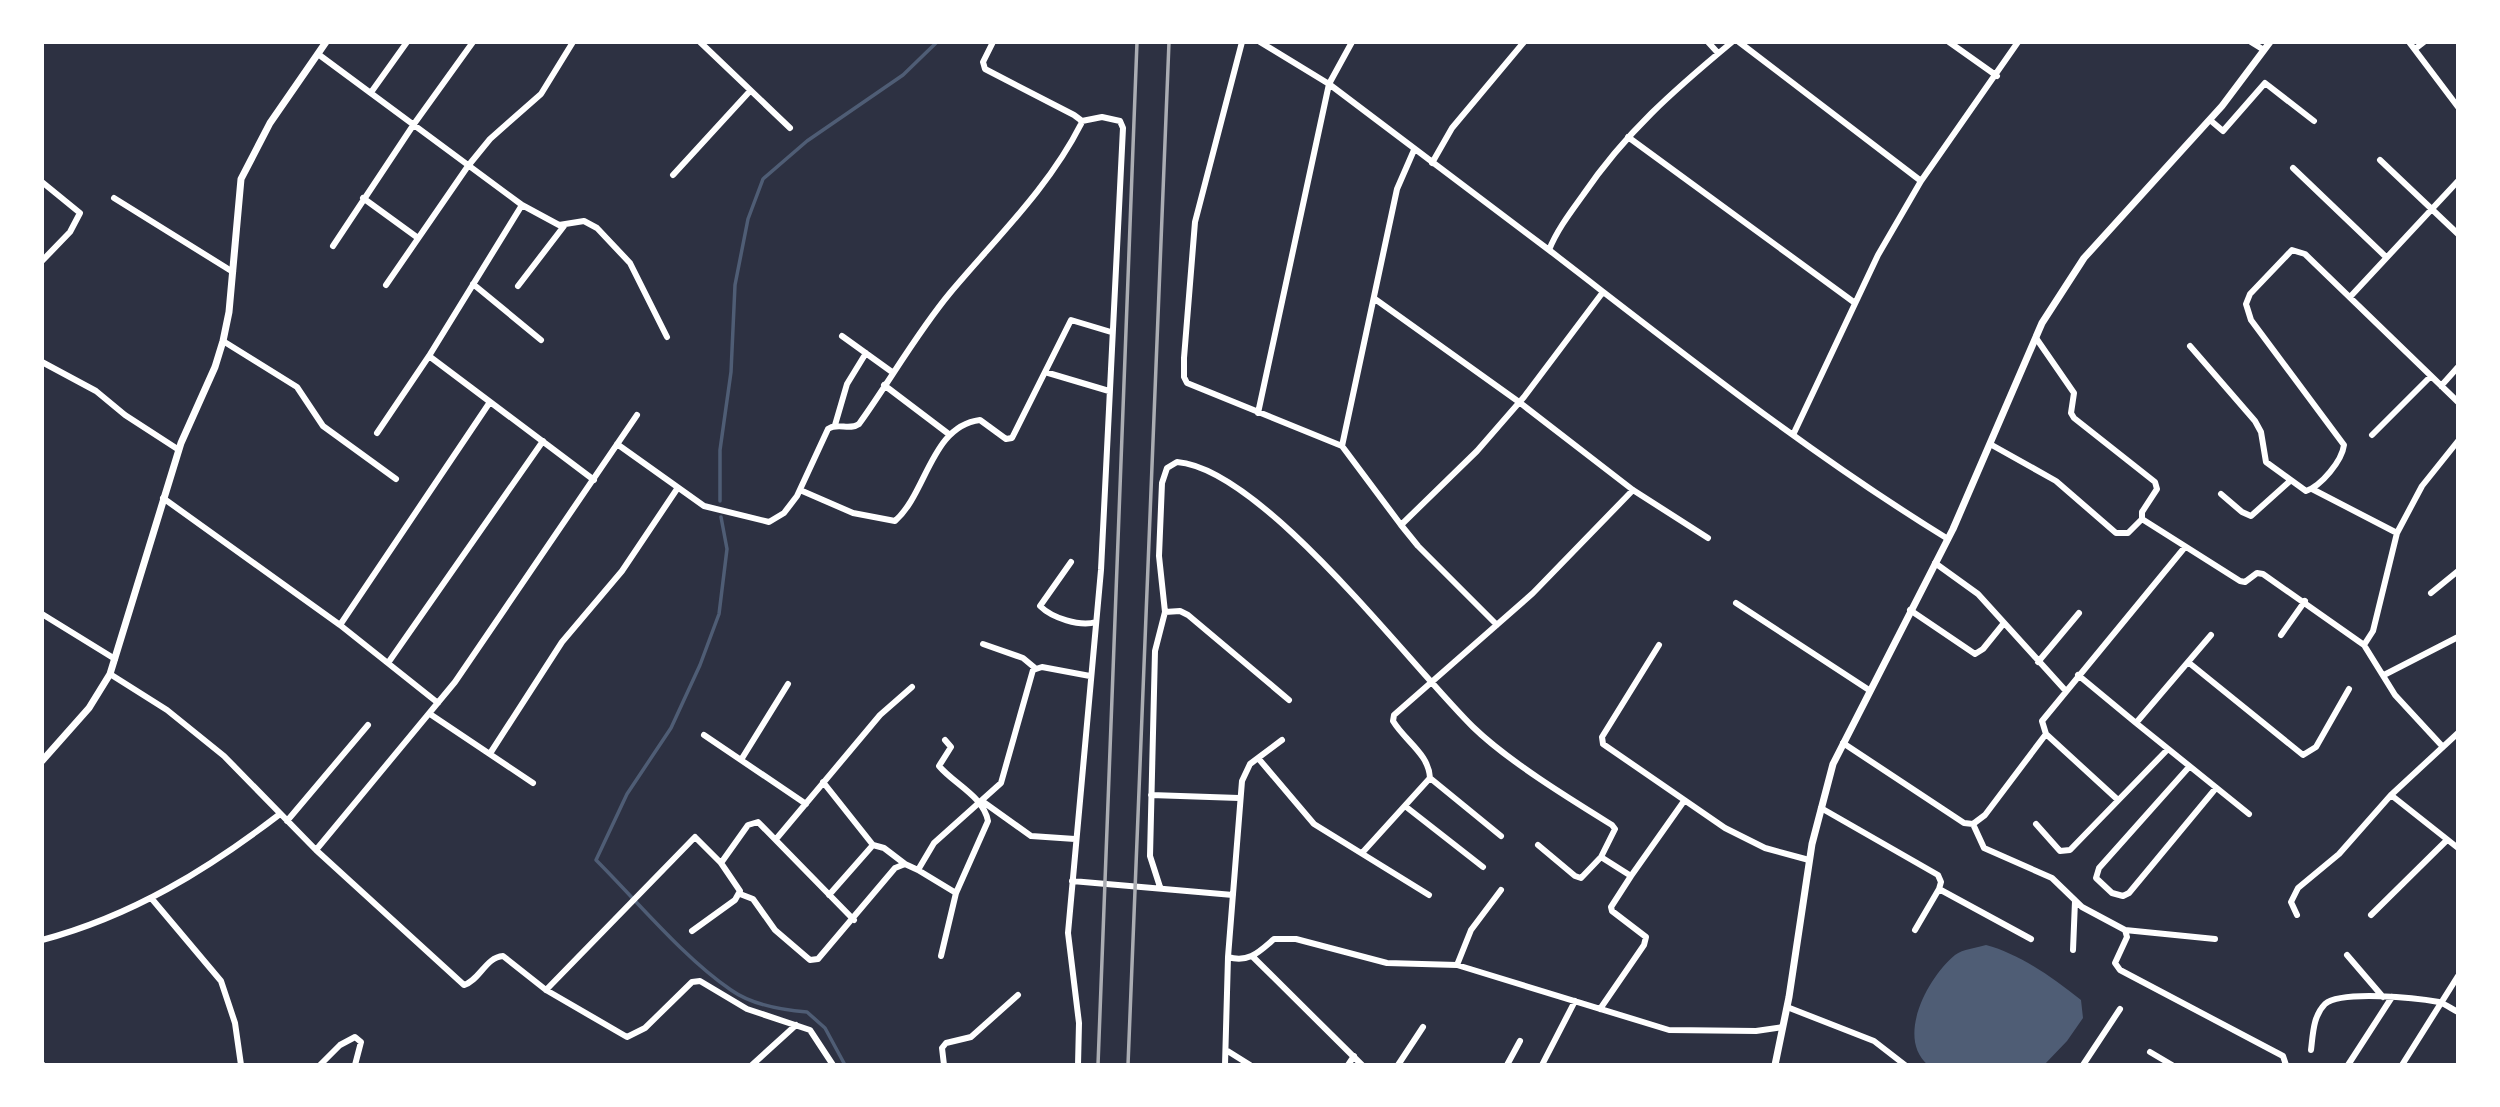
<svg xmlns="http://www.w3.org/2000/svg" width="2500" height="1107" font-family="'Golos Text',sans-serif">
  <style>
    .water { fill: #4f5d75 }
    .lines { fill: none; stroke-linecap: round; stroke-linejoin: round }
    .stream { stroke: #4f5d75; stroke-width: 3.5 }
    .minor { stroke: #fff; stroke-width: 6 }
    .tertiary { stroke: #fff; stroke-width: 7 }
    .rail { stroke: #abadb3; stroke-width: 3.5 }
  </style>
  <rect width="100%" height="100%" fill="#2d3142"/>
  <!-- water -->
  <path class="water" d="M 1986,945 C 2020,954 2053,978 2081,1000 L 2083,1018 L 2067,1041 L 2044,1065 L 1928,1065 C 1895,1037 1929,976 1955,955 C 1963,949 1976,948 1986,945 Z"/>
  <g class="lines">
    <!-- stream -->
    <path class="stream" d="M 720,501 L 720,450 L 731,372 L 735,285 L 748,219 L 763,179 L 807,141 L 903,75 L 937,42
      M 721,517 L 727,549 L 719,614 L 700,665 L 671,728 L 627,794 L 596,860 C 637,901 684,958 731,990 C 752,1005 782,1010 807,1012 L 825,1028 L 845,1065"/>
    <!-- minor -->
    <path class="minor" d="M 700,42 L 790,128
      M 1242,42 L 1195,222 L 1184,358 L 1184,377 L 1187,383 L 1342,446 L 1401,525 L 1477,451 L 1524,397 L 1603,292
      M 1260,42 L 1329,84 L 1549,250
      M 1708,42 L 1718,53
      M 1732,42 C 1673,91 1626,132 1583,195 C 1570,213 1557,230 1549,250 C 1679,350 1808,453 1948,539
      M 1739,42 L 1921,181
      M 1949,42 L 1997,76
      M 2251,42 L 2264,50
      M 2409,42 L 2458,107
      M 2415,49 L 2424,42
      M 318,54 L 522,205 L 559,225 L 584,221 L 597,228 L 630,263 L 667,337
      M 372,91 L 407,42
      M 2210,120 L 2223,131 L 2265,83 L 2314,121
      M 1628,137 L 1855,303
      M 2380,160 L 2458,234
      M 1432,163 L 1452,128 L 1524,42
      M 2293,168 L 2386,257
      M 673,175 L 750,91
      M 42,182 L 80,213 L 70,232 L 42,261
      M 114,198 L 233,272
      M 363,198 L 418,238
      M 333,246 L 414,124 L 473,42
      M 473,284 L 541,340
      M 386,285 L 468,166 L 490,139 L 541,94 L 573,42
      M 518,286 L 564,226
      M 2350,297 L 2458,181
      M 1375,299 L 1519,402 L 1633,490 L 1708,538
      M 842,336 L 892,372
      M 2036,338 L 2074,393 L 2071,413 L 2074,418 L 2155,482 L 2157,489 L 2142,512 L 2142,519 L 2240,581 L 2245,582 L 2257,573 L 2263,574 L 2364,645 L 2373,631 L 2397,533 L 2422,486 L 2458,441
      M 223,341 L 297,387 L 323,426 L 396,479
      M 2190,346 L 2255,421 L 2261,432 L 2266,462 L 2306,491 C 2321,486 2342,461 2344,445 L 2251,320 L 2246,304 L 2250,294 L 2292,250 L 2305,254 L 2458,402
      M 429,356 L 594,480
      M 42,362 L 96,391 L 125,415 L 179,450
      M 1045,372 L 1109,391
      M 884,385 L 950,435
      M 2441,386 L 2458,367
      M 1258,413 L 1329,84 L 1352,42
      M 835,425 L 847,384 L 866,353
      M 377,433 L 429,356 L 522,205
      M 1793,435 L 1878,255 L 1921,181 L 2018,42
      M 2372,435 L 2431,376
      M 617,444 L 704,506 L 769,522 L 784,513 L 797,496 L 828,429 C 838,422 849,431 859,424 C 890,381 916,334 950,293 C 996,238 1048,189 1081,124 L 1082,121 L 1074,115 L 985,69 L 983,62 L 993,42
      M 1990,444 L 2056,481 L 2116,533 L 2128,533 L 2142,519
      M 1342,446 L 1397,189 L 1414,150
      M 2312,489 L 2397,533
      M 800,490 L 853,513 L 895,521 C 927,493 931,426 980,420 L 1006,439 L 1012,438 L 1071,320 L 1111,332
      M 2221,494 L 2242,512 L 2251,516 L 2290,481
      M 163,498 L 340,625 L 438,703
      M 1401,525 L 1418,546 L 1497,625
      M 1071,562 L 1040,606 C 1052,618 1080,627 1096,622
      M 1935,563 L 1978,594 L 2065,690
      M 2431,593 L 2458,571
      M 1736,603 L 1869,690
      M 1910,610 L 1975,654 L 1983,649 L 2004,623
      M 1165,612 L 1180,611 L 1188,615 L 1289,700
      M 42,614 L 115,659
      M 340,625 L 490,402
      M 2211,635 L 2136,723 L 2249,814
      M 2281,635 L 2305,601
      M 983,644 L 1023,658 L 1035,668
      M 1659,645 L 1602,737 L 1603,744 L 1725,828 L 1765,848 L 1809,860
      M 2364,645 L 2395,695 L 2443,747
      M 2038,662 L 2079,613
      M 2188,662 L 2303,755 L 2316,747 L 2349,689
      M 388,663 L 543,441
      M 110,674 L 167,710 L 224,756 L 316,850 L 464,985 C 479,981 486,957 503,956 L 546,990 L 627,1037 L 645,1028 L 692,982 L 700,981 L 747,1009 L 810,1030 L 833,1065
      M 2078,675 L 2136,723
      M 2384,675 L 2458,637
      M 430,714 L 533,783
      M 704,735 L 806,804
      M 1843,743 L 1964,823 L 1973,824 L 1985,815 L 2046,734
      M 491,752 L 562,642 L 622,571 L 677,489
      M 1258,758 L 1314,824 L 1429,895
      M 741,760 L 788,684
      M 2189,767 L 2099,868 L 2096,878 L 2112,893 L 2123,896 L 2129,893 L 2216,788
      M 1430,778 C 1429,754 1405,741 1393,721 L 1394,715 L 1533,593 L 1633,490
      M 823,782 L 873,845
      M 1151,795 L 1239,798
      M 2391,795 L 2458,848
      M 2118,800 L 2046,734 L 2042,721 L 2185,547
      M 982,801 L 1031,836 L 1075,839
      M 1405,806 L 1483,867
      M 1821,808 L 1938,875 L 1941,882 L 1939,889 L 1915,930
      M 287,821 L 368,725
      M 1973,824 L 1984,848 L 2052,878 L 2082,907 L 2125,930 L 2127,937 L 2115,963 L 2120,970 L 2283,1056 L 2286,1065
      M 2036,824 L 2060,851 L 2070,850 L 2168,749
      M 777,838 L 880,715 L 912,687
      M 1538,845 L 1575,876 L 1581,878 L 1601,857 L 1631,876 L 1684,801
      M 316,850 L 455,682 L 637,415
      M 1362,853 L 1430,778 L 1501,836
      M 721,863 L 748,825 L 758,822 L 854,920
      M 918,870 L 956,893
      M 1072,881 L 1233,895
      M 1160,887 L 1150,856 L 1155,651 L 1165,612 L 1159,556 L 1162,483 L 1167,468 L 1177,462 C 1263,469 1409,664 1473,727 C 1508,761 1570,799 1612,825 L 1615,829 L 1601,857
      M 1939,889 L 2031,939
      M 740,894 L 753,899 L 775,930 L 810,960 L 818,959 L 895,868 L 905,864 L 918,870 L 934,843 L 1001,783 L 1033,670 L 1042,667 L 1090,676
      M 829,895 L 873,845 L 884,848 L 905,864
      M 152,899 L 221,981 L 235,1023 L 241,1065
      M 2297,915 L 2291,902 L 2298,888 L 2339,854 L 2391,795 L 2458,733
      M 2371,915 L 2447,840
      M 2125,930 L 2215,939
      M 42,940 C 132,916 207,870 280,814
      M 2073,950 L 2075,901
      M 2347,955 L 2383,997
      M 941,956 L 956,893 L 988,821 C 983,796 954,784 939,766 L 951,747 L 945,740
      M 1228,957 C 1249,963 1259,952 1274,939 L 1296,939 L 1387,963 L 1457,965 L 1669,1030 L 1756,1031 L 1783,1027
      M 1253,957 L 1362,1065
      M 1457,965 L 1471,930 L 1501,890
      M 546,990 L 695,837 L 721,863 L 740,891 L 735,900 L 692,931
      M 1787,1007 L 1874,1041 L 1905,1065
      M 1600,1009 L 1644,945 L 1646,937 L 1612,911 L 1611,907 L 1631,876
      M 1226,1050 L 1250,1065
      M 2311,1050 C 2313,1034 2313,1016 2325,1004 C 2342,990 2417,998 2439,1002 C 2445,1004 2452,1009 2458,1012
      M 2150,1052 L 2172,1065
      M 42,1064 L 43,1065
      M 320,1065 L 340,1045 L 355,1037 L 361,1042 L 355,1065
      M 752,1065 L 796,1025
      M 944,1065 L 942,1048 L 946,1043 L 971,1037 L 1018,995
      M 1078,1065 L 1079,1023 L 1068,933 L 1101,570 L 1123,128 L 1120,121 L 1102,117 L 1082,121
      M 1225,1065 L 1228,957 L 1242,781 L 1250,764 L 1282,740
      M 1348,1065 L 1354,1056
      M 1398,1065 L 1423,1027
      M 1507,1065 L 1520,1041
      M 1542,1065 L 1575,1001
      M 2083,1065 L 2120,1009
      M 2348,1065 L 2392,997
      M 2402,1065 L 2458,976"/>
    <!-- tertiary -->
    <path class="tertiary" d="M 42,761 L 89,708 L 110,674 L 181,443 L 215,367 L 223,341 L 229,312 L 241,179 L 270,123 L 326,42
      M 1775,1065 L 1789,997 L 1812,844 L 1833,764 L 1953,529 L 2042,323 L 2084,258 L 2222,106 L 2270,42"/>
    <!-- rail -->
    <path class="rail" d="M 1098,1065 L 1137,42
      M 1128,1065 L 1169,42"/>
  </g>
  <!-- border -->
  <rect width="2500" height="1107" fill="none" stroke="#ffffff" stroke-width="88"/>
</svg>
